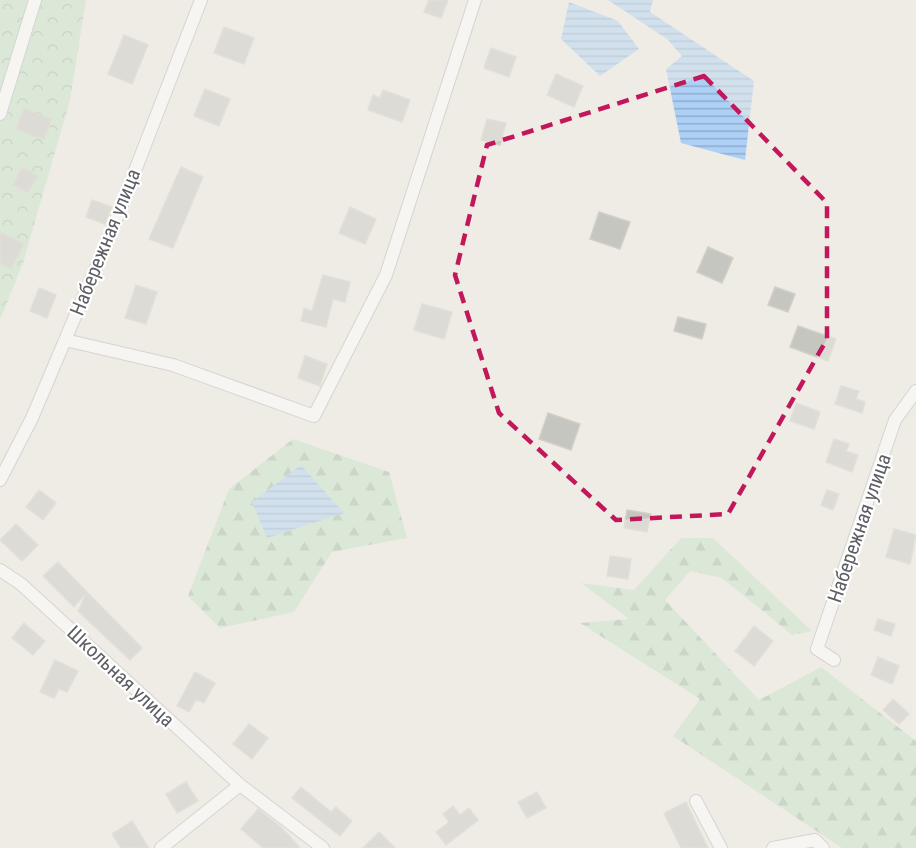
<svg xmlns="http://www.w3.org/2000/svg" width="916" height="848" font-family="'Roboto Condensed',sans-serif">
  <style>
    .forest { fill: url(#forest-firs) }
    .park { fill: url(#park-crowns) }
    .water { fill: url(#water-rules) }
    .building { fill: #c6c6c0; stroke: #d2cfc4; stroke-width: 1.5 }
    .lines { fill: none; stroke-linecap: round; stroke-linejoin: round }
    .street-casing { stroke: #b5b6ba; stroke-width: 14 }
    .street { stroke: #fff; stroke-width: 12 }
    .marked { fill: none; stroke: #c2185b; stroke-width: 4.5; stroke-dasharray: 12 8; stroke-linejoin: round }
    .labels { text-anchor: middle; stroke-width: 4.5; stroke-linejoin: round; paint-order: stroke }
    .street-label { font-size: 20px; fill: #5d5f64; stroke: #fff }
  </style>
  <defs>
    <pattern id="forest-firs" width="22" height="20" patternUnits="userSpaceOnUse" patternTransform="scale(1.5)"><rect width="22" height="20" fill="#c4e2c7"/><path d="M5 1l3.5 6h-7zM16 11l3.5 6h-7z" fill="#a2baa5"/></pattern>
    <pattern id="park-crowns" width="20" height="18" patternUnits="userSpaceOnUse" patternTransform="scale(1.5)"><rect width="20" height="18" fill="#c4e2c7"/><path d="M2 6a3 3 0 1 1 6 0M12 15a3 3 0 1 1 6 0" fill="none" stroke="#a2baa5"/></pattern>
    <pattern id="water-rules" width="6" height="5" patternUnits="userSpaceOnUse" patternTransform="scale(1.5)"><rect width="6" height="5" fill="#add0f6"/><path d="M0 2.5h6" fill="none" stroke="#90accb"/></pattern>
  </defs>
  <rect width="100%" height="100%" fill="#eeece5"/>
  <!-- forest -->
  <path class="forest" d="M 293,439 L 389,472 L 407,538 L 332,552 L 294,612 L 220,628 L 188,596 L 229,489 Z
    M 681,538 L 713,538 L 812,631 L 792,635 L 722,578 L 690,571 L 665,600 L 759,700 L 821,667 L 916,741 L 916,848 L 842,848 L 673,736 L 700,699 L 580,623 L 629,619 L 581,583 L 634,590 Z"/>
  <!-- park -->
  <path class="park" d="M 0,0 L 86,0 L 70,100 L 23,263 L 0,320 Z"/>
  <!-- water -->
  <path class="water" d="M 608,0 L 653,0 L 650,12 L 754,81 L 745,160 L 681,143 L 666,69 L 682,56 L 667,39 Z
    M 569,2 L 618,21 L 639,49 L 600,76 L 561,39 Z
    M 301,465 L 344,513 L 267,538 L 252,502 Z"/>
  <!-- building -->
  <path class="building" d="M 429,0 L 448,0 L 441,18 L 424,12 Z
    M 224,27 L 254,38 L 244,64 L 214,53 Z
    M 124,35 L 148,45 L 132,84 L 108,74 Z
    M 491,48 L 516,57 L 509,77 L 484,68 Z
    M 556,74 L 583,86 L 574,107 L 547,95 Z
    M 205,89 L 230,99 L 219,126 L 194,116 Z
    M 383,90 L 410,100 L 402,122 L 368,110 L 373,95 L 380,98 Z
    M 24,108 L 52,119 L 44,140 L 16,129 Z
    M 487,119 L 506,123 L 500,145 L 481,140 Z
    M 22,167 L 38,176 L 28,193 L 13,185 Z
    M 181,167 L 203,177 L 173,248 L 149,239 Z
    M 92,200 L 112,207 L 105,224 L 86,217 Z
    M 350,207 L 376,219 L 365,244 L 339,233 Z
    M 599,212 L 630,222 L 620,249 L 590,239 Z
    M 0,232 L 24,244 L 11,269 L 0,263 Z
    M 708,247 L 733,258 L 722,283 L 697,272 Z
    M 323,275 L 350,282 L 345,302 L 333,299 L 326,327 L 301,321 L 304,308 L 312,311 Z
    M 136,285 L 157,292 L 146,324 L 125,318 Z
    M 775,287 L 795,294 L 788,312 L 768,305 Z
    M 39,288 L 56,295 L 47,318 L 30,311 Z
    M 422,304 L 452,312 L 444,339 L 414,330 Z
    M 678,317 L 706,324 L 702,339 L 674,331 Z
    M 798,326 L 836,339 L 828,361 L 790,347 Z
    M 305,356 L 327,364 L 320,386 L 298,378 Z
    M 841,386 L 859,391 L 856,399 L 865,402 L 862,413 L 835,404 Z
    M 796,403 L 820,412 L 814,429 L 790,421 Z
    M 548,413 L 580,424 L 571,450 L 539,439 Z
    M 834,439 L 849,444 L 846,451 L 858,455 L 852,472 L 826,462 Z
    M 39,490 L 56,503 L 43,520 L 26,507 Z
    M 827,490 L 839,494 L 833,510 L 821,505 Z
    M 627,510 L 651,514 L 647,532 L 624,528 Z
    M 16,524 L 38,545 L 22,561 L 0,540 Z
    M 894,529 L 916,535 L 910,564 L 886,557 Z
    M 610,556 L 631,559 L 628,579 L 607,576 Z
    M 58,562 L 87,592 L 74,607 L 43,576 Z
    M 87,592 L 142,648 L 130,660 L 78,611 Z
    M 878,619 L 895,624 L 891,636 L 874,630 Z
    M 24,623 L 45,641 L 33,655 L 12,638 Z
    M 754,626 L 773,641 L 754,666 L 735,651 Z
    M 878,657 L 899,666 L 892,684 L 871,675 Z
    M 55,660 L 78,671 L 67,692 L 59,689 L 54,698 L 40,692 Z
    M 195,672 L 215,683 L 204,703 L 196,699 L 189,712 L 177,706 Z
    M 893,699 L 909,714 L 899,724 L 883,710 Z
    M 249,724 L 268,738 L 252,759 L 233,744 Z
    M 186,782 L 198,801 L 177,813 L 166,794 Z
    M 301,787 L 331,812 L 336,807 L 352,821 L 340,836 L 292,798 Z
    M 537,792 L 546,808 L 527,818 L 518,802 Z
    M 686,802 L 693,817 L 708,848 L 681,848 L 664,813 Z
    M 453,806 L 460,815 L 469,808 L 478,820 L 446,845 L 436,832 L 449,822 L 443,814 Z
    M 258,809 L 282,828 L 300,848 L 263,848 L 241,829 Z
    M 132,821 L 149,848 L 121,848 L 112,834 Z
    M 379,832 L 395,848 L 363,848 Z"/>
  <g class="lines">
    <!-- street casing -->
    <g class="street-casing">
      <path id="street" d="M 0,114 L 35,0
        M 65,340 L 173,365 L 314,416 L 386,275 L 475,0
        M 0,480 L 32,418 L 116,220 L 201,0
        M 0,570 L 21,584 L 240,785 L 323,848
        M 834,660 L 817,649 L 895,420 L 916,391
        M 696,801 L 721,848
        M 161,848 L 240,785
        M 773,848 L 815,840 L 823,848"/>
    </g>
    <!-- street -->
    <use href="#street" class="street"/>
  </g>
  <!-- marked area -->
  <path d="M0 0H916V848H0ZM 704,76 L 827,203 L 827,339 L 728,514 L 616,520 L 499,413 L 455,275 L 487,145 Z" fill="#eeece5" fill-opacity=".55" fill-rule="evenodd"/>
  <path class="marked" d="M 704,76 L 827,203 L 827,339 L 728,514 L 616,520 L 499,413 L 455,275 L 487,145 Z"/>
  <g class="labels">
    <!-- street labels -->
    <g class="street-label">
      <text transform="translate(105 242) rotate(-68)" y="7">Набережная улица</text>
      <text transform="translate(859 528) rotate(-71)" y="7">Набережная улица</text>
      <text transform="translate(121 676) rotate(43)" y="7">Школьная улица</text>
    </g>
  </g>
</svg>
